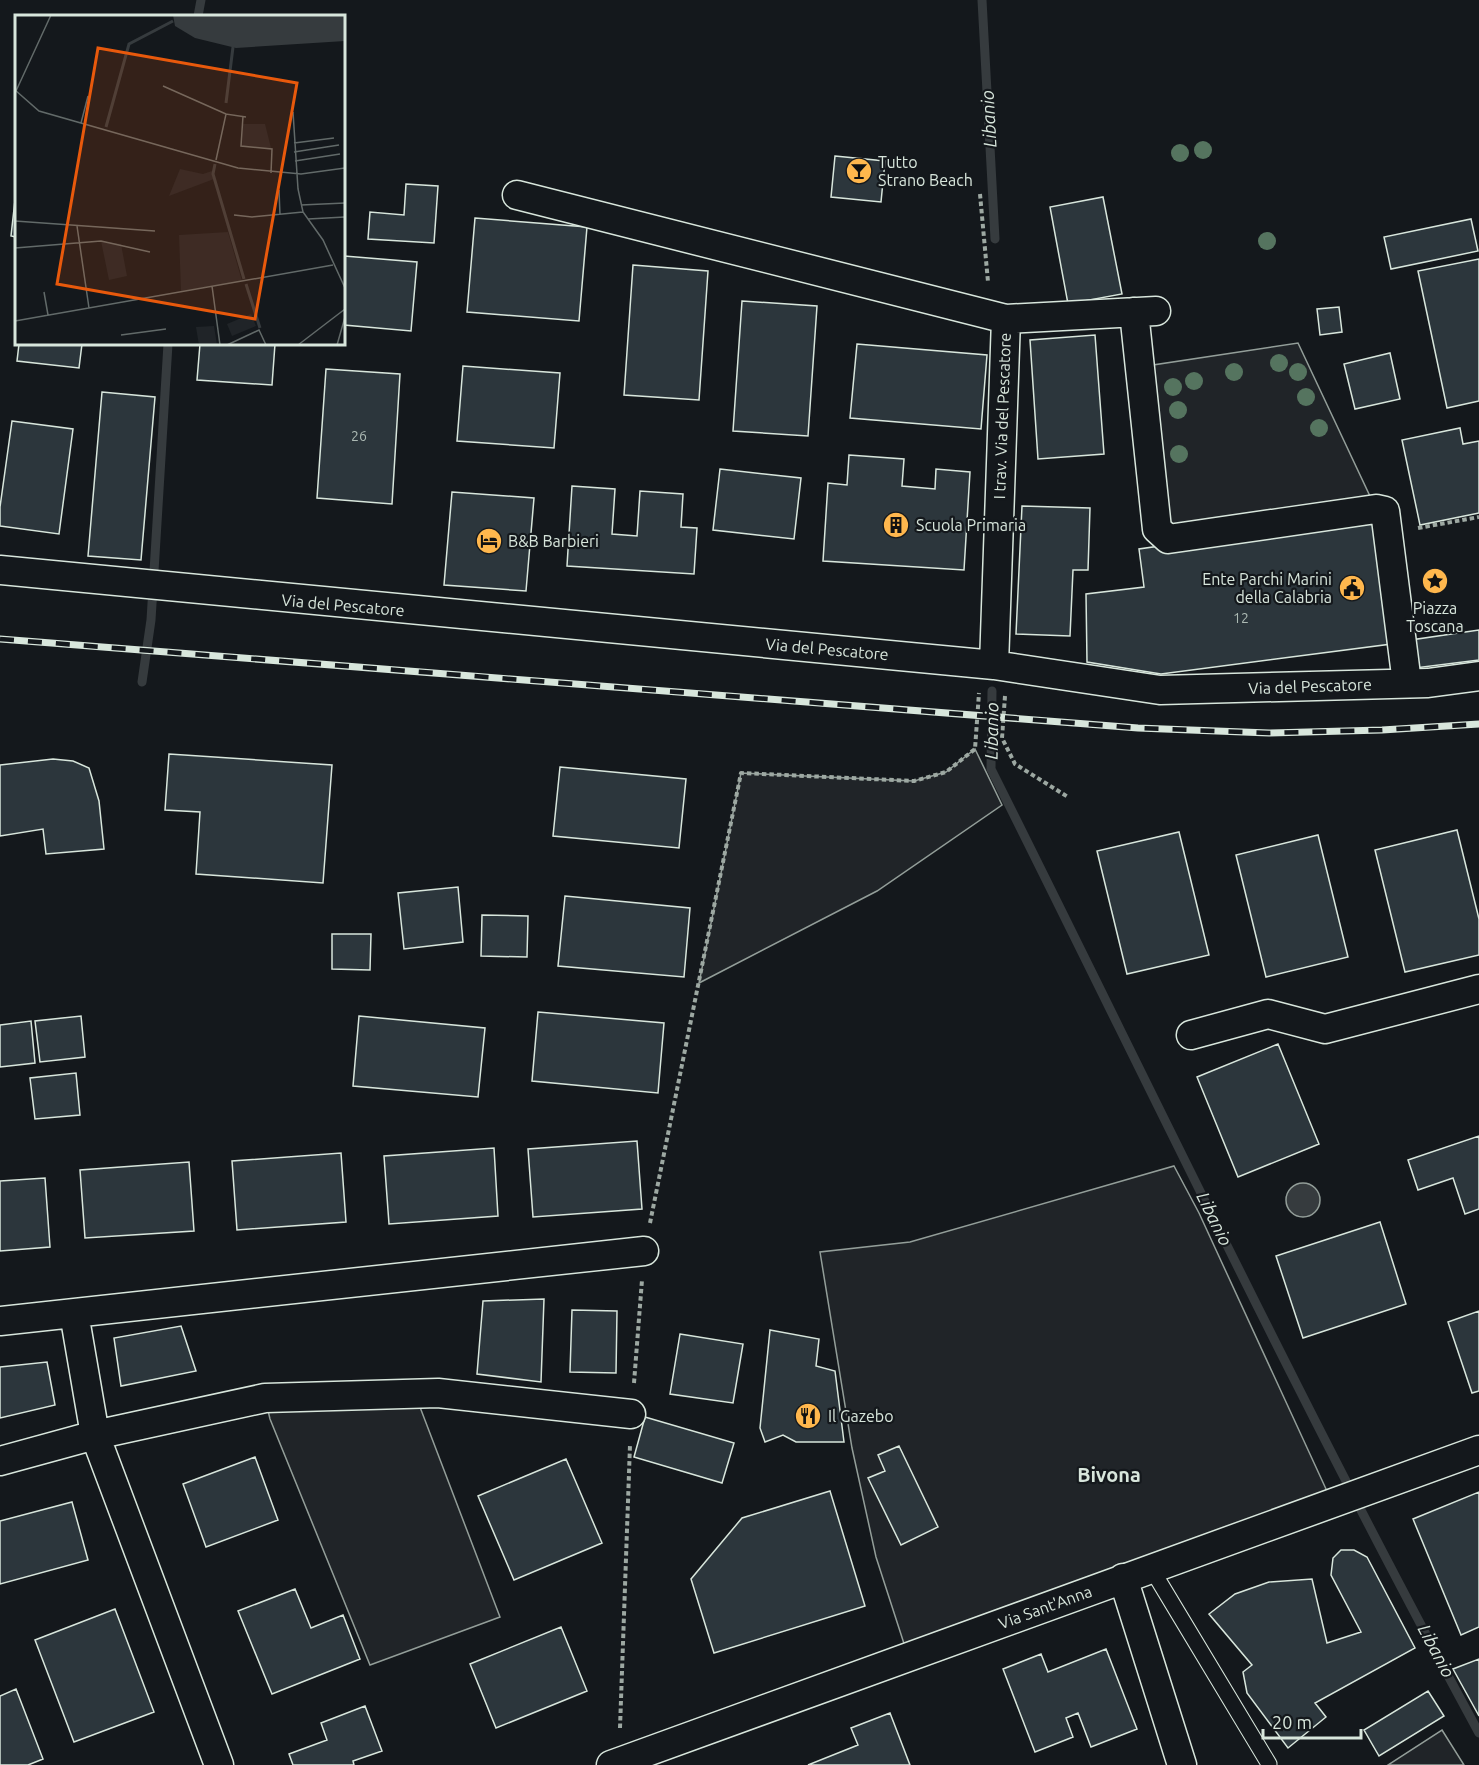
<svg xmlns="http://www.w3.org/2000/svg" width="1479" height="1765" font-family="Ubuntu,sans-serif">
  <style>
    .green { fill: #202428; stroke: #939e99; stroke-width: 1.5 }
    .water { fill: #363b3e; stroke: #939e99; stroke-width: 1.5 }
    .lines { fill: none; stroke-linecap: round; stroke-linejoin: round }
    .stream { stroke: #363b3e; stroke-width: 9 }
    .building { fill: #2c363c; stroke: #d8e6dc; stroke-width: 1.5 }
    .lane-casing { stroke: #d8e6dc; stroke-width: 17 }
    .street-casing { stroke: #d8e6dc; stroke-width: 31 }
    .path { stroke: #9da8a2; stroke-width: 4; stroke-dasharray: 4.5 3; stroke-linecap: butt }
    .lane { stroke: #14181c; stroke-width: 15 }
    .street { stroke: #14181c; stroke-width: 28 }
    .rail-casing { stroke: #d8e6dc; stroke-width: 7 }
    .rail { stroke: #14181c; stroke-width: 4.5; stroke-dasharray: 14; stroke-linecap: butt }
    .tree { fill: #55745f }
    .labels { text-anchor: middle; stroke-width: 4.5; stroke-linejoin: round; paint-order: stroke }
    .number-label { font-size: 14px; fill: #adbab4 }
    .poi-label { font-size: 16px; fill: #d8e6dc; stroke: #14181c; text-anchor: start }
    .street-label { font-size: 16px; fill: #d8e6dc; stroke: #14181c }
    .water-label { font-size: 18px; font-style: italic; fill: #d8e6dc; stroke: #14181c }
    .quarter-label { font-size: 20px; font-weight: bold; fill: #d8e6dc; stroke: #14181c }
    .inset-river { fill: none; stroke: #363b3e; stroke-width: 3 }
    .inset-road { fill: none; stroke: #626a69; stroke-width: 1.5 }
    .view { fill: #e8590c; fill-opacity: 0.15; stroke: #e8590c; stroke-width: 3 }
    .inset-edge { fill: none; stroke: #d8e6dc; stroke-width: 3 }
  </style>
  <rect width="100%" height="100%" fill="#14181c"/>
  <!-- green -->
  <path class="green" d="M 1298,343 L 1376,509 L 1168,539 L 1140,367 Z
    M 975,749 L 1002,805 L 877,891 L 699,983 L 741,773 L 914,781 L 946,772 Z
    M 1174,1166 L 1199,1213 L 1332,1502 L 908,1656 L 876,1557 L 852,1448 L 820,1252 L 910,1242 Z
    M 415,1394 L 500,1617 L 370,1665 L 270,1419 L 265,1398 Z
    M 1442,1730 L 1464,1765 L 1388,1765 Z"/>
  <!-- water -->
  <path class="water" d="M1286 1200a17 17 0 1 1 34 0a17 17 0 1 1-34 0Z"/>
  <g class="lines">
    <!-- stream -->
    <path class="stream" d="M 982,0 L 995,239
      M 198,16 L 201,0
      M 142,682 L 151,620 L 168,344
      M 992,691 L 991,769 C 1152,1091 1307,1417 1479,1733"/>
  </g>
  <!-- building -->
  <path class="building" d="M 835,156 L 885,161 L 881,202 L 831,197 Z
    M 406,184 L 438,186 L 434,243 L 368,239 L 370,212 L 404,215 Z
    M 16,191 L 16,237 L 11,236 Z
    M 1103,197 L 1122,294 L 1068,304 L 1050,207 Z
    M 475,218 L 587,227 L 579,321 L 467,312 Z
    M 1471,219 L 1478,251 L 1391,269 L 1384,237 Z
    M 344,256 L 417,262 L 411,331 L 344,325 Z
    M 1479,259 L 1479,401 L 1447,408 L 1418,271 Z
    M 633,265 L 708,271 L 699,400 L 624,395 Z
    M 742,301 L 817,306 L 808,436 L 733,431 Z
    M 1339,307 L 1342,332 L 1320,335 L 1317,309 Z
    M 1095,335 L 1104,454 L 1038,459 L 1030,340 Z
    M 19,344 L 82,344 L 79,368 L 17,361 Z
    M 200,344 L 275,344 L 272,385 L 197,380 Z
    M 857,344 L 987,355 L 981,429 L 850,418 Z
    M 1390,353 L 1400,399 L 1355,409 L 1344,364 Z
    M 463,366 L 560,373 L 554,448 L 457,441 Z
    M 326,369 L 400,374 L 392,504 L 317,498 Z
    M 102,392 L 155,397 L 141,560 L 88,556 Z
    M 12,421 L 73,429 L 59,534 L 0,526 L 0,507 Z
    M 1460,428 L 1463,444 L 1479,441 L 1479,513 L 1420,525 L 1402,440 Z
    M 849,455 L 904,459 L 902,486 L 935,489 L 936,469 L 970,472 L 964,570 L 823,561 L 828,483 L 847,485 Z
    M 720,469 L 801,478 L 794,539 L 713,530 Z
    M 572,486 L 615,489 L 612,534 L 637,536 L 640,491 L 683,494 L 681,527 L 697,528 L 694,574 L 567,566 Z
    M 452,492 L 534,498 L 526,591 L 444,585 Z
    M 1022,506 L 1090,508 L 1088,570 L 1073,570 L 1070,636 L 1016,634 Z
    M 1381,515 L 1399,643 L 1161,674 L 1087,662 L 1086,594 L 1144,587 L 1139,549 Z
    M 1479,630 L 1479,660 L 1415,668 L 1411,640 Z
    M 169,754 L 332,765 L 323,883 L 196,874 L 200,812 L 165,810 Z
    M 53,759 L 73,761 L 89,768 L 99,801 L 104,849 L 46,854 L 43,829 L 0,836 L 0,765 Z
    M 560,767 L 686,779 L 679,848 L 553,836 Z
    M 1457,830 L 1479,919 L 1479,955 L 1405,972 L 1375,850 Z
    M 1179,832 L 1209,955 L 1127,974 L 1097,851 Z
    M 1318,835 L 1348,957 L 1266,977 L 1236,855 Z
    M 458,887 L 463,942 L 404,949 L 398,893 Z
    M 565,896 L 690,908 L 684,977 L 558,966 Z
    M 482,915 L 528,916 L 527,957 L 481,956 Z
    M 332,934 L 371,934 L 370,970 L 332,969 Z
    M 538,1012 L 664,1023 L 658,1093 L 532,1081 Z
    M 81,1016 L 85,1057 L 40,1062 L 35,1021 Z
    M 359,1016 L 485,1028 L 478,1097 L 353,1086 Z
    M 31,1021 L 35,1063 L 0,1067 L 0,1025 Z
    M 1278,1044 L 1319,1144 L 1238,1177 L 1197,1077 Z
    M 76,1073 L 80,1115 L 35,1119 L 30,1078 Z
    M 1479,1136 L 1479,1209 L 1465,1214 L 1453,1178 L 1418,1190 L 1408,1160 Z
    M 637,1141 L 642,1209 L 533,1217 L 528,1149 Z
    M 494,1148 L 498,1216 L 389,1224 L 384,1156 Z
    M 341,1153 L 346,1222 L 237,1230 L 232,1161 Z
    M 189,1162 L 194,1231 L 85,1238 L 80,1170 Z
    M 45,1178 L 50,1247 L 0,1251 L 0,1181 Z
    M 1380,1222 L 1406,1304 L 1303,1338 L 1276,1256 Z
    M 544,1299 L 541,1382 L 477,1374 L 483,1301 Z
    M 572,1310 L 617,1311 L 616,1373 L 570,1372 Z
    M 1479,1311 L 1479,1391 L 1472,1393 L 1448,1322 Z
    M 181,1326 L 196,1371 L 121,1386 L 114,1338 Z
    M 770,1330 L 819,1339 L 816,1366 L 835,1371 L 844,1442 L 796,1442 L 783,1435 L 765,1442 L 760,1428 Z
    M 680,1334 L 743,1344 L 733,1403 L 670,1394 Z
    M 47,1362 L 55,1405 L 0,1418 L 0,1367 Z
    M 645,1417 L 734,1443 L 722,1483 L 634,1457 Z
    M 899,1446 L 938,1527 L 901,1545 L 868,1478 L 885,1471 L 878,1455 Z
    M 255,1457 L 278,1520 L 206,1547 L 183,1484 Z
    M 566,1459 L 602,1543 L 514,1580 L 478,1496 Z
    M 830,1491 L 865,1606 L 714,1653 L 691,1579 L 742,1518 Z
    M 1479,1492 L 1479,1627 L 1461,1635 L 1413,1519 Z
    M 72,1502 L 88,1560 L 0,1584 L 0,1521 Z
    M 1341,1550 L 1354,1550 L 1367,1557 L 1415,1648 L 1315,1703 L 1326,1717 L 1288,1748 L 1247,1693 L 1243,1672 L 1252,1665 L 1209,1614 L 1235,1594 L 1269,1582 L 1312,1579 L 1327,1643 L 1361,1632 L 1331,1575 L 1333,1558 Z
    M 295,1589 L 311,1628 L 343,1615 L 360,1659 L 272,1694 L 238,1611 Z
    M 115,1609 L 154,1712 L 74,1742 L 35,1640 Z
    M 561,1627 L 587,1691 L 496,1728 L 470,1664 Z
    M 1106,1649 L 1137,1729 L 1091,1747 L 1078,1713 L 1066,1718 L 1073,1737 L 1035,1752 L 1003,1669 L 1041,1654 L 1048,1672 Z
    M 1479,1659 L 1479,1716 L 1453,1669 Z
    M 16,1689 L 43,1759 L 28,1765 L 0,1765 L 0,1696 Z
    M 1428,1691 L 1444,1716 L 1379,1756 L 1364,1730 Z
    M 365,1706 L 382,1751 L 353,1761 L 354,1765 L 293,1765 L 289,1754 L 327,1740 L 321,1723 Z
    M 890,1713 L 910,1765 L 808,1765 L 858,1745 L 851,1728 Z"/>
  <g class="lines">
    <!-- lane casing -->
    <g class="lane-casing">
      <path id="lane" d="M 1151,1568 L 1269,1764"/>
    </g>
    <!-- street casing -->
    <g class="street-casing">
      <path id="street" d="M 517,195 L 1006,319
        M 1134,312 L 1157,529 L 1168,539 L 1376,509 L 1385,511 L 1407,683
        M 0,570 L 994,665 L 1160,690 L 1428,683 L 1479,676
        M 994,665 L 1006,319 L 1156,311
        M 1191,1035 L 1268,1014 L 1325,1029 L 1479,989
        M 74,1313 L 95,1435 L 219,1765
        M 0,1321 L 644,1251
        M 0,1461 L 95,1435 L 265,1398 L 438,1393 L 631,1414
        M 1123,1578 L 1182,1765
        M 611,1765 L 1479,1450"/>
    </g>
    <!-- path -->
    <path class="path" d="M 980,194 L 988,282
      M 1418,528 L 1479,517
      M 1005,696 L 1002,738 L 1015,764 L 1068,797
      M 650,1223 L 741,773 L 914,781 L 946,772 L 975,749 L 979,693
      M 634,1383 L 642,1280
      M 620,1728 L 630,1445"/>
    <!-- lane -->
    <use href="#lane" class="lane"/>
    <!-- street -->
    <use href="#street" class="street"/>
    <!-- rail casing -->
    <g class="rail-casing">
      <path id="rail" d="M 0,639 L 1138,728 L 1269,733 L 1382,730 L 1479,724"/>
    </g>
    <!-- rail -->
    <use href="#rail" class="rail"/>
  </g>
  <!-- trees -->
  <g class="tree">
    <circle cx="1203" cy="150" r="9"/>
    <circle cx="1180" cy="153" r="9"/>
    <circle cx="1267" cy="241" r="9"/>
    <circle cx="1279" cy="363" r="9"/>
    <circle cx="1234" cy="372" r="9"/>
    <circle cx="1298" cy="372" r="9"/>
    <circle cx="1194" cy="381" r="9"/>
    <circle cx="1173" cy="387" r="9"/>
    <circle cx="1306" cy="397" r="9"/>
    <circle cx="1178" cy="410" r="9"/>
    <circle cx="1319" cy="428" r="9"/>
    <circle cx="1179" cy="454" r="9"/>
  </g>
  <!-- icons -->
  <defs>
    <g id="bar-disc" transform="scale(1.35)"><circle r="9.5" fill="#ffb74d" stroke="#14181c"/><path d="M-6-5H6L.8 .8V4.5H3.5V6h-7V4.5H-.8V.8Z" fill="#111"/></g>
    <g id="building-disc" transform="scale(1.35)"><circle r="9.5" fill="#ffb74d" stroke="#14181c"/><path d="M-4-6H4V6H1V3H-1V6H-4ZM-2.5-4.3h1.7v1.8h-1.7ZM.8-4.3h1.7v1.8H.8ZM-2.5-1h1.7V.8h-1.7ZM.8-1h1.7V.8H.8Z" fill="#111"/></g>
    <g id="hotel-disc" transform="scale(1.35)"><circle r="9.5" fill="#ffb74d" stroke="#14181c"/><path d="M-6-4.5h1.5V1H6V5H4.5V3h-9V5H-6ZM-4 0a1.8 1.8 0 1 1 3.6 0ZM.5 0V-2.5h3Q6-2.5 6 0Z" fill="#111"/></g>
    <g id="sight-disc" transform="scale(1.35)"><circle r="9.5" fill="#ffb74d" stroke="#14181c"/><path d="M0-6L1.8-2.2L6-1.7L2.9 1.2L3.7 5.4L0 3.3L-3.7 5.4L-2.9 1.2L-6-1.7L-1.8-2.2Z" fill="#111"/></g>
    <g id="civic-disc" transform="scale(1.35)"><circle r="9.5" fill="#ffb74d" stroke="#14181c"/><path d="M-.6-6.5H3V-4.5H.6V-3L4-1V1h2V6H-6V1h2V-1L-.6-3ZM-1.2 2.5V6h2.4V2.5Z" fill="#111"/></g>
    <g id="restaurant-disc" transform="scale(1.35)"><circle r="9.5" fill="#ffb74d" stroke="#14181c"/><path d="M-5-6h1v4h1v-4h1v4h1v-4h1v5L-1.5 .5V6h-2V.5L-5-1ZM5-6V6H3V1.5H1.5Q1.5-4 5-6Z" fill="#111"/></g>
  </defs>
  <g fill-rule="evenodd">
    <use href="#bar-disc" x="859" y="171"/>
    <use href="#building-disc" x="896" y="525"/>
    <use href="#hotel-disc" x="489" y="541"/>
    <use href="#sight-disc" x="1435" y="581"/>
    <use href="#civic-disc" x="1352" y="588"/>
    <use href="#restaurant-disc" x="808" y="1416"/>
  </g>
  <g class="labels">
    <!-- number labels -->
    <g class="number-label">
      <text x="359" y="441">26</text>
      <text x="1241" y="623">12</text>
    </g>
    <!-- poi labels -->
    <g class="poi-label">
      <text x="878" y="168">Tutto<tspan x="878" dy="18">Strano Beach</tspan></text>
      <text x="916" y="531">Scuola Primaria</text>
      <text x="508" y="547">B&amp;B Barbieri</text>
      <text x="1332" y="585" text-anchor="end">Ente Parchi Marini<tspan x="1332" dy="18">della Calabria</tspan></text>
      <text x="1435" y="614" text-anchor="middle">Piazza<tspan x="1435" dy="18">Toscana</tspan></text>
      <text x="828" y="1422">Il Gazebo</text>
    </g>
    <!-- street labels -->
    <g class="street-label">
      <text transform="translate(1002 416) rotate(-88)" y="6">I trav. Via del Pescatore</text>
      <text transform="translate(343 605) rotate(5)" y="6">Via del Pescatore</text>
      <text transform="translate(827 649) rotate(5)" y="6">Via del Pescatore</text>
      <text transform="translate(1310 686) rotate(-2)" y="6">Via del Pescatore</text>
      <text transform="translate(1045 1607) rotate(-20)" y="6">Via Sant'Anna</text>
    </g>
    <!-- water labels -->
    <g class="water-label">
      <text transform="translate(989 119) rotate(-93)" y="6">Libanio</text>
      <text transform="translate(992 731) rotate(-89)" y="6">Libanio</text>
      <text transform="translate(1214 1219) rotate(64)" y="6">Libanio</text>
      <text transform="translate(1436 1651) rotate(62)" y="6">Libanio</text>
    </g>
    <!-- quarter labels -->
    <g class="quarter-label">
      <text x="1109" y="1482">Bivona</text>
    </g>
  </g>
  <!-- overview -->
  <g transform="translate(15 15)">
    <rect width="330" height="330" fill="#14181c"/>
    <path d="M 228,109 L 250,109 L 256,133 L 227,132 ZM 165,154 L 188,159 L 197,156 L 199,164 L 154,181 ZM 213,217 L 227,266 L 166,276 L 164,220 ZM 86,226 L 106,229 L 112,261 L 94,265 ZM 236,299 L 241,311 L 217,321 L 212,309 ZM 199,311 L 202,330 L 184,330 L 181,312 Z" fill="#202428"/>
    <path d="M 158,0 L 330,0 L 330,26 L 221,33 L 180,23 L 160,11 Z" fill="#363b3e"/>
    <path class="inset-river" d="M 211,88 L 218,32M 91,112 L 114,29 L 158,6M 200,149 L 198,159 L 229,264M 231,269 L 245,313"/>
    <path class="inset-road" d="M 148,71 L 211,99M 0,75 L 24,96 L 223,153 L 286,159 L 330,153M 1,76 L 36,0M 278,97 L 283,174 L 288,197 L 308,225 L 330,273M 228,101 L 226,131 L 257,134 L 256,158M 66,108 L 73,81M 279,128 L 319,123M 279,137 L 324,130M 201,145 L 211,99 L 231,102M 280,146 L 325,139M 264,175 L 265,200M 286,190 L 330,188M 219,200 L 237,202 L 288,197M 293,204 L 330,202M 0,206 L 140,216M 62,211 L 74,293M 0,233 L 86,226 L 135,237M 197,271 L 205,330M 29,277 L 33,300M 0,306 L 318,250M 106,320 L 151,314M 212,330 L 244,315 L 251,330M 283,330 L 330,294M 322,330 L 330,302"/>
    <path class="view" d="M 83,33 L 282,68 L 240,304 L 42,269 Z"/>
    <rect width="330" height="330" class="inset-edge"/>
  </g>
  <!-- scale -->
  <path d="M1263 1729v9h98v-9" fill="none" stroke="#d8e6dc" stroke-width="3"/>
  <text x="1272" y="1729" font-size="18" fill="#d8e6dc" stroke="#14181c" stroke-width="4.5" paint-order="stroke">20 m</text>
</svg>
